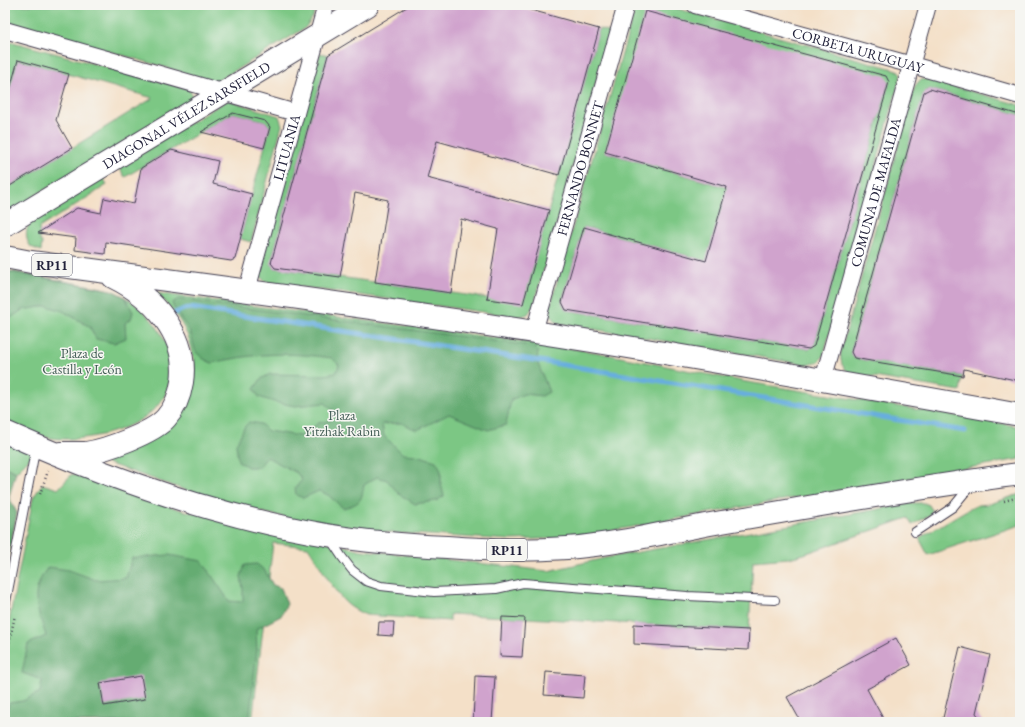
<svg xmlns="http://www.w3.org/2000/svg" width="1025" height="727" font-family="'EB Garamond',serif">
  <style>
    .green { fill: #7cc784; stroke: #4f7460; fill-rule: evenodd }
    .forest { fill: #65ac72; stroke: #446756 }
    .lines { fill: none; stroke-linecap: round; stroke-linejoin: round }
    .stream { stroke: #68aede; stroke-width: 5 }
    .building { fill: #d0a3cd }
    .service-casing { stroke: #423e50; stroke-width: 10 }
    .minor-casing { stroke: #423e50; stroke-width: 18 }
    .secondary-casing { stroke: #423e50; stroke-width: 24 }
    .primary-casing { stroke: #423e50; stroke-width: 24 }
    .path { stroke: #423e50; stroke-width: 2.5; stroke-dasharray: 1 3; stroke-linecap: butt }
    .service { stroke: #fff; stroke-width: 8 }
    .minor { stroke: #fff; stroke-width: 16 }
    .secondary { stroke: #fff; stroke-width: 22 }
    .primary { stroke: #fff; stroke-width: 22 }
    .labels { text-anchor: middle; stroke-width: 3; stroke-linejoin: round; paint-order: stroke }
    .shield { fill: #f6f6f2; stroke: #626272; stroke-width: 1 }
    .shield-label { font-size: 13px; font-weight: bold; fill: #22223b }
    .street-label { font-size: 14px; fill: #22223b; stroke: #f6f6f2 }
    .park-label { font-size: 14px; fill: #425c55; stroke: #f6f6f2 }
  </style>
  <rect width="100%" height="100%" fill="#f6f6f2"/>
  <filter id="ink" filterUnits="userSpaceOnUse"><feTurbulence type="fractalNoise" baseFrequency=".025" numOctaves="2"/><feDisplacementMap in="SourceGraphic" scale="8" xChannelSelector="R" yChannelSelector="G"/><feConvolveMatrix kernelMatrix="1 2 1 2 8 2 1 2 1" color-interpolation-filters="sRGB"/></filter>
  <filter id="wash" filterUnits="userSpaceOnUse"><feTurbulence type="fractalNoise" baseFrequency=".012" numOctaves="4" result="noise"/><feDisplacementMap in="SourceGraphic" scale="16" xChannelSelector="R" yChannelSelector="G"/><feGaussianBlur stdDeviation="0.9" result="paint"/><feColorMatrix in="noise" values="0 0 0 0 0 0 0 0 0 0 0 0 0 0 0 0 0 1.4 0 .05"/><feComposite in="paint" operator="in"/></filter>
  <g filter="url(#wash)">
    <rect width="100%" height="100%" fill="#f4e0c8"/>
    <!-- green -->
    <path class="green" d="M 7,5 L 316,5 L 313,17 L 305,28 L 221,79 L 213,81 L 13,24 C 6,19 4,13 7,5 Z
      M 636,5 L 664,5 L 897,70 L 901,75 L 823,357 L 818,362 L 808,365 L 557,323 L 551,315 L 550,307 ZM 889,82 L 814,346 L 809,349 L 566,310 L 562,302 L 584,227 L 706,261 L 728,188 L 605,152 Z
      M 599,29 L 610,32 L 534,305 L 528,314 L 519,317 L 265,282 L 261,277 L 260,270 L 320,53 L 328,55 L 271,263 L 275,268 L 523,303 Z
      M 13,42 L 188,89 C 192,93 193,96 191,101 L 5,214 L 5,189 L 153,98 L 18,60 L 5,108 L 5,44 Z
      M 927,79 L 1020,105 L 1020,115 L 930,89 L 924,92 L 851,352 L 854,358 L 963,376 L 960,391 L 850,373 C 841,368 840,360 841,350 L 915,86 L 920,80 Z
      M 228,100 L 279,116 L 282,125 L 251,242 L 240,239 L 270,127 L 265,121 L 233,113 L 125,177 L 118,166 Z
      M 102,175 L 107,185 L 39,228 L 40,241 L 42,242 L 41,251 L 31,247 C 25,239 25,231 30,222 Z
      M 5,270 C 28,274 51,278 73,283 C 92,286 112,288 128,299 C 146,311 162,329 168,350 C 188,414 113,440 63,439 C 42,439 24,430 5,422 Z
      M 155,293 L 498,338 L 595,352 L 747,382 L 995,422 L 1020,427 L 1020,459 L 691,516 L 588,535 L 564,538 L 511,540 L 380,532 L 320,525 L 229,505 L 98,460 L 188,401 C 203,358 189,322 155,293 Z
      M 5,441 L 34,454 L 16,472 L 5,467 Z
      M 72,474 L 181,510 L 362,550 L 548,571 L 605,558 L 913,503 L 924,503 L 929,505 L 932,510 L 930,515 L 912,525 L 908,518 L 804,554 L 789,558 L 753,561 L 749,630 L 450,614 L 450,621 L 366,615 C 359,612 351,608 345,602 C 332,589 319,563 308,547 L 273,543 L 252,722 L 5,722 L 5,642 L 33,498 L 42,484 L 58,489 Z
      M 1020,494 L 1020,525 L 928,555 L 919,538 L 965,511 L 978,505 L 989,504 Z"/>
    <!-- forest -->
    <path class="forest" d="M 5,271 L 111,290 L 125,297 L 133,312 L 131,319 L 125,323 L 126,338 L 114,343 L 96,339 L 90,327 L 63,311 L 47,306 L 22,310 L 8,320 L 5,319 Z
      M 178,299 L 533,346 L 538,351 L 537,361 L 549,392 L 542,396 L 524,394 L 511,400 L 506,425 L 488,430 L 449,414 L 417,430 L 401,423 L 382,424 L 384,436 L 403,454 L 416,455 L 436,461 L 441,470 L 441,484 L 444,496 L 436,501 L 415,504 L 399,494 L 387,480 L 377,477 L 364,485 C 361,502 361,503 343,508 L 328,495 L 319,491 L 303,498 L 296,495 L 295,488 L 302,480 L 297,473 L 267,457 L 259,467 L 248,467 L 238,461 L 236,444 L 245,426 L 249,422 L 261,424 L 268,431 L 300,436 L 308,432 L 318,423 L 331,420 L 333,410 L 325,403 L 295,406 L 274,402 L 259,397 L 254,389 L 261,379 L 270,374 L 324,375 L 336,373 L 339,365 L 332,358 C 288,352 256,353 212,363 C 208,361 202,359 199,355 C 193,350 194,342 191,335 C 187,324 175,314 172,303 Z
      M 5,467 L 16,472 L 9,497 L 17,513 L 5,576 Z
      M 169,555 L 202,561 L 229,601 L 243,602 L 243,589 L 241,576 L 245,565 L 257,564 L 265,571 L 273,585 L 281,588 L 287,604 L 281,616 L 256,629 L 257,650 L 249,722 L 14,722 L 6,713 L 9,703 L 23,701 L 40,692 L 42,680 L 22,673 L 28,644 L 46,636 C 37,606 28,595 48,567 L 69,570 L 96,580 L 126,578 L 132,558 Z"/>
    <g class="lines">
      <!-- stream -->
      <path class="stream" d="M 175,313 L 184,309 L 191,308 L 540,361 L 965,431"/>
    </g>
    <g id="blocks">
      <!-- building -->
      <path class="building" d="M 410,5 L 513,5 L 599,29 L 559,175 L 437,141 L 427,178 L 549,210 L 523,304 L 487,299 L 498,229 L 461,219 L 451,293 L 375,282 L 388,200 L 355,193 L 340,277 L 275,268 L 271,263 L 328,55 Z
        M 645,11 L 886,76 L 889,82 L 814,346 L 809,349 L 566,310 L 562,302 L 584,227 L 706,261 L 727,187 L 605,152 Z
        M 18,60 L 69,74 L 56,120 L 72,148 L 5,189 L 5,107 Z
        M 930,89 L 1020,115 L 1020,381 L 964,369 L 963,376 L 882,363 L 854,358 L 851,352 L 924,92 Z
        M 233,113 L 265,121 L 270,127 L 264,148 L 201,132 Z
        M 171,150 L 218,161 L 213,184 L 252,194 L 235,259 L 231,261 L 106,242 L 105,254 L 75,250 L 76,238 L 38,233 L 77,208 L 101,213 L 104,198 L 134,204 L 141,168 Z
        M 502,617 L 525,618 L 522,657 L 500,656 Z
        M 379,622 L 394,622 L 393,636 L 378,635 Z
        M 634,624 L 749,630 L 748,650 L 634,644 Z
        M 896,638 L 911,665 L 867,689 L 885,722 L 801,722 L 787,697 Z
        M 960,647 L 990,655 L 976,713 L 983,722 L 942,722 Z
        M 546,672 L 585,675 L 583,698 L 544,695 Z
        M 141,676 L 145,699 L 104,706 L 100,683 Z
        M 475,676 L 495,677 L 492,722 L 473,722 Z"/>
    </g>
  </g>
  <g filter="url(#ink)">
    <use href="#blocks" fill-opacity="0" stroke="#423e50" stroke-width="1"/>
    <g class="lines">
      <!-- service casing -->
      <g class="service-casing">
        <path id="service" d="M 915,532 L 953,507 L 971,485
          M 330,539 L 342,557 L 352,570 L 366,581 L 381,586 L 434,592 L 496,589 L 523,583 L 687,596 L 775,600
          M 5,607 L 36,446"/>
      </g>
      <!-- minor casing -->
      <g class="minor-casing">
        <g id="minor">
          <path id="s1" d="M 695,5 L 912,65 L 1020,96"/>
          <path d="M 5,30 L 296,113"/>
          <path id="s2" d="M 247,290 L 326,5"/>
          <path id="s3" d="M 534,332 L 626,5"/>
          <path id="s4" d="M 823,380 L 928,5"/>
        </g>
      </g>
      <!-- secondary casing -->
      <g class="secondary-casing">
        <g id="secondary">
          <path id="s5" d="M 5,225 L 368,5"/>
        </g>
      </g>
      <!-- primary casing -->
      <g class="primary-casing">
        <path id="primary" d="M 5,257 L 31,262 C 199,284 367,306 534,332 C 696,357 858,386 1020,415
          M 5,432 C 106,477 218,517 327,535 C 367,542 407,545 447,547 C 487,550 527,551 567,548 C 617,544 667,532 716,523 C 817,506 918,487 1020,474
          M 61,453 C 69,453 78,453 86,453 C 106,450 153,433 166,418 C 175,408 180,395 182,382 C 189,335 152,296 113,277"/>
      </g>
      <!-- path -->
      <path class="path" d="M 40,494 L 48,471
        M 1004,501 L 1020,497
        M 5,662 L 15,615"/>
      <!-- service -->
      <use href="#service" class="service"/>
      <!-- minor -->
      <use href="#minor" class="minor"/>
      <!-- secondary -->
      <use href="#secondary" class="secondary"/>
      <!-- primary -->
      <use href="#primary" class="primary"/>
    </g>
  </g>
  <g class="labels">
    <!-- shield labels -->
    <g class="shield">
      <rect x="32" y="254" width="40" height="22" rx="3"/>
      <rect x="487" y="539" width="40" height="22" rx="3"/>
    </g>
    <g class="shield-label">
      <text x="52" y="270">RP11</text>
      <text x="507" y="555">RP11</text>
    </g>
    <!-- street labels -->
    <g class="street-label">
      <text dy="5" stroke="none"><textPath href="#s1" startOffset="169">CORBETA URUGUAY</textPath></text>
      <text dy="5" stroke="none"><textPath href="#s5" startOffset="212">DIAGONAL VÉLEZ SARSFIELD</textPath></text>
      <text dy="5" stroke="none"><textPath href="#s2" startOffset="148">LITUANIA</textPath></text>
      <text dy="5" stroke="none"><textPath href="#s3" startOffset="170">FERNANDO BONNET</textPath></text>
      <text dy="5" stroke="none"><textPath href="#s4" startOffset="195">COMUNA DE MAFALDA</textPath></text>
    </g>
    <!-- park labels -->
    <g class="park-label">
      <text x="82" y="358">Plaza de<tspan x="82" dy="16">Castilla y León</tspan></text>
      <text x="342" y="420">Plaza<tspan x="342" dy="16">Yitzhak Rabin</tspan></text>
    </g>
  </g>
  <!-- margin -->
  <rect width="1025" height="727" fill="none" stroke="#f6f6f2" stroke-width="20"/>
</svg>
